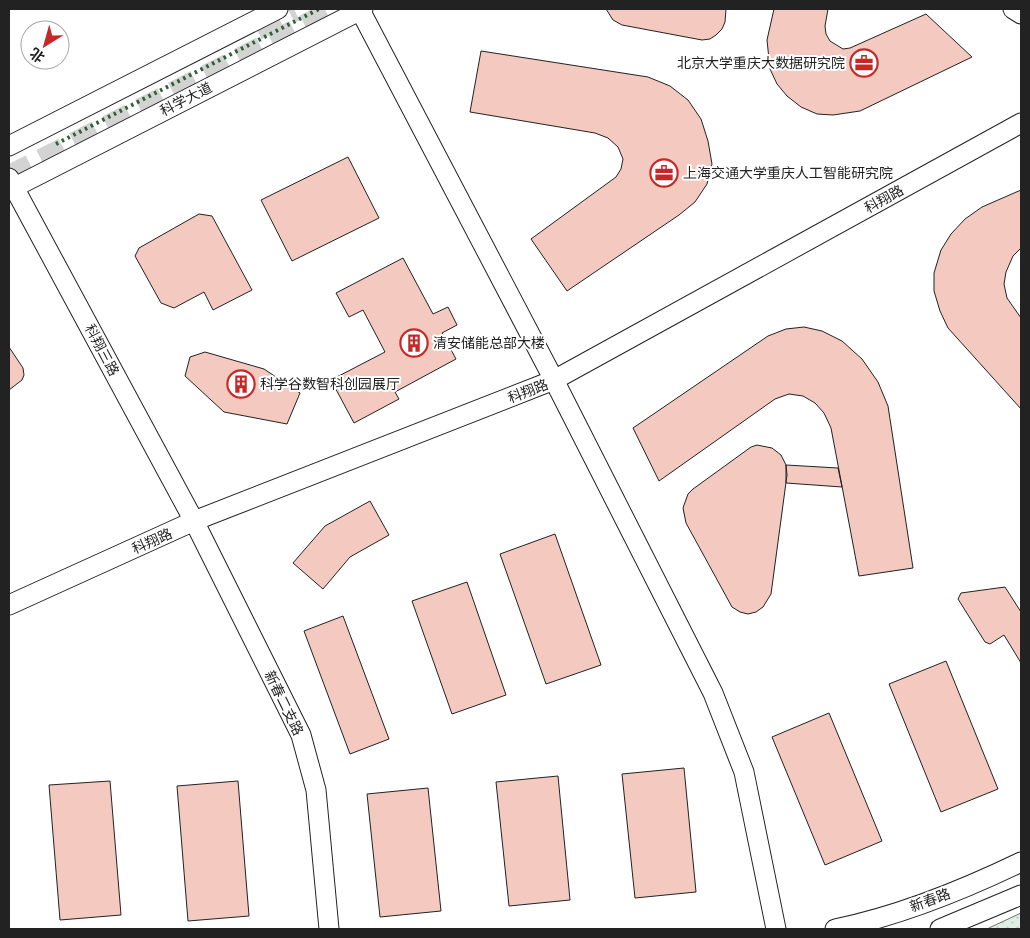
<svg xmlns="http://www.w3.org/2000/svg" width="1030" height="938" font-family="'Fira Sans Condensed','Noto Sans SC',sans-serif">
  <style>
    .park { fill: url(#park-dots); stroke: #6f6f6f }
    .building { fill: #f3c9c0; stroke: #222 }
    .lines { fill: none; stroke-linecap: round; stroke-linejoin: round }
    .highway-tunnel { stroke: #d3d3d3; stroke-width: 25; stroke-dasharray: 25 12; stroke-linecap: butt }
    .secondary-casing { stroke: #222; stroke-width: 21 }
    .secondary { stroke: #fff; stroke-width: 19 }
    .hedge { stroke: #2f5e38; stroke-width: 4; stroke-dasharray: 2.5 4; stroke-linecap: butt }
    .labels { text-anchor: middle; stroke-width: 4; stroke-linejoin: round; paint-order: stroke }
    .poi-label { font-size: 14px; fill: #222; stroke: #fff; text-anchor: start }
    .street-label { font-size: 14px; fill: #222; stroke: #fff }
  </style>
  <defs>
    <pattern id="park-dots" width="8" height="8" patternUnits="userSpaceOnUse" patternTransform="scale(1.25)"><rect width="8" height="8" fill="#e0efe3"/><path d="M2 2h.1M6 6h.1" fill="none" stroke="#c0cdc2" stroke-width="1.8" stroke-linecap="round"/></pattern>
  </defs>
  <rect width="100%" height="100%" fill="#fff"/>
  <!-- park -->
  <path class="park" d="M 1021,913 L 1021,929 L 987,929 L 991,927 Z"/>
  <!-- building -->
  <path class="building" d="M 606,9 L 726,9 L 725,22 L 722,29 L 716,35 L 710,39 L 702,40 L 622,25 L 613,20 Z
    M 774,9 L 828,9 L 825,26 L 826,34 L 830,41 L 843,49 L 850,48 L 926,14 L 972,57 L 860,111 L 833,115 L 817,114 L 801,107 L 787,96 L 777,84 L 770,69 L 767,40 Z
    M 481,51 L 648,77 L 670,86 L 688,100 L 701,119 L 708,141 L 712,164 L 707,184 L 695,202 L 679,215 L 567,291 L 531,239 L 616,177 L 621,169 L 623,159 L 618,147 L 608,138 L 595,133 L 470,112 Z
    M 348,157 L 379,218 L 292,261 L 261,200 Z
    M 1021,190 L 1021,248 L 1013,256 L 1006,272 L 1004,284 L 1007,298 L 1021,318 L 1021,409 L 948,328 L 940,311 L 934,291 L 934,273 L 941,250 L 951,234 L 965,219 L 982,207 Z
    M 199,214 L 212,216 L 252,290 L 213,310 L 204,292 L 174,308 L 161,303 L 135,256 L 139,248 Z
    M 403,258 L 433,314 L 448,307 L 457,325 L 442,333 L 456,359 L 395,392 L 399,399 L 354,423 L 331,380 L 385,352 L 363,310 L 349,317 L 336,293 Z
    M 804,327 L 822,331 L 842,341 L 862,359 L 878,382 L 888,406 L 913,568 L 859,576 L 831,428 L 824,413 L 815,403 L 803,396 L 789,394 L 775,399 L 659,481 L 633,428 L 768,336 L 786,329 Z
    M 9,347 L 23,368 L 24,375 L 22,380 L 9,390 Z
    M 205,352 L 264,369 L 300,393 L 287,424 L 224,412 L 185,376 L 190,357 Z
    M 757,445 L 772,448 L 781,455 L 786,465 L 787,475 L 771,594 L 763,607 L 756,612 L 748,614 L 740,612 L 732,607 L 686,523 L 683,508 L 688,494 L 693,489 L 751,447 Z
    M 786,465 L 838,468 L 842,487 L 786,483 Z
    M 370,501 L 389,535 L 350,557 L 323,589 L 293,563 L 325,526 Z
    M 555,534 L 601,665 L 546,684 L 500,554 Z
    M 467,582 L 506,695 L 452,714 L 412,601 Z
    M 1005,587 L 1021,612 L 1021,663 L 1004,635 L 990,644 L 985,642 L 958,599 L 961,593 Z
    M 343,616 L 389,739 L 350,754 L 304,631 Z
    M 946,661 L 998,789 L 941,812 L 889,684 Z
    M 829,713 L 882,841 L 825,865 L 772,737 Z
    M 684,768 L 696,892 L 635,898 L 622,774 Z
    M 558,776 L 570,900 L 509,906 L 496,782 Z
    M 110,781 L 121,915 L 60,920 L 49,785 Z
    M 238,781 L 249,916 L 188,921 L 177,786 Z
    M 428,788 L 441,911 L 380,917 L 367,794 Z"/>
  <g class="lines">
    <!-- highway-tunnel -->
    <path class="highway-tunnel" d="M 256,28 L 294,9
      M 9,178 L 340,9"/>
    <!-- secondary casing -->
    <g class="secondary-casing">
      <path id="secondary" d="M 1013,9 L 1021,14
        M 360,10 L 554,380 L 713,693 L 744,772 L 776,929
        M 9,146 L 278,9
        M 9,178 L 194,521 L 301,735 L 316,790 L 329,929
        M 9,190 L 363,9
        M 9,605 L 194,521 L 554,380 L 1021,123
        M 835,929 C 899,916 963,890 1021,862
        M 940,929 L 1021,895"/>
    </g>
    <!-- secondary -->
    <use href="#secondary" class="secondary"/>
    <!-- hedge -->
    <path class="hedge" d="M 56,144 L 319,9"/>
  </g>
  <!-- icons -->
  <defs>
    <g id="office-ring" transform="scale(1.4375)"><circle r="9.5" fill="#fff" stroke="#c62828" stroke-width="1.5"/><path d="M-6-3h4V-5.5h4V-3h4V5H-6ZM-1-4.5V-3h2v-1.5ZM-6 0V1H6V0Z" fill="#c62828"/></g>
    <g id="building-ring" transform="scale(1.4375)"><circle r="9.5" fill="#fff" stroke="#c62828" stroke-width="1.5"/><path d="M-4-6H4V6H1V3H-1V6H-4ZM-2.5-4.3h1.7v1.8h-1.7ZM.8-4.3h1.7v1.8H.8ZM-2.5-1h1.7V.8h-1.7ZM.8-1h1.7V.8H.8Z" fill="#c62828"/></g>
  </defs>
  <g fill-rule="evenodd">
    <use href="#office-ring" x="864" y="63"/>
    <use href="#office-ring" x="664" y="173"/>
    <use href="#building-ring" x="414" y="343"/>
    <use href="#building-ring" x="241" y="384"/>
  </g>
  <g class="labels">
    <!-- poi labels -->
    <g class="poi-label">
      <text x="845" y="68" text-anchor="end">北京大学重庆大数据研究院</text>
      <text x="683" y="178">上海交通大学重庆人工智能研究院</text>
      <text x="433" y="348">清安储能总部大楼</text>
      <text x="260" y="389">科学谷数智科创园展厅</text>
    </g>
    <!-- street labels -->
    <g class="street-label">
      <text transform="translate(186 99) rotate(-27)" y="5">科学大道</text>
      <text transform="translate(884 199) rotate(-29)" y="5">科翔路</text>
      <text transform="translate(102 350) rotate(62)" y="5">科翔三路</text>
      <text transform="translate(528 391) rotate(-21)" y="5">科翔路</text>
      <text transform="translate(152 541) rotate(-24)" y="5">科翔路</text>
      <text transform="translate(284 703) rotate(64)" y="5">新春二支路</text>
      <text transform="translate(930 900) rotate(-20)" y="5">新春路</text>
    </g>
  </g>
  <!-- border -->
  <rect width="1030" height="938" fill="none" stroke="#222222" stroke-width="20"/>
  <!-- north arrow -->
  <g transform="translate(45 45) rotate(217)"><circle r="24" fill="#ffffff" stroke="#a7a7a7"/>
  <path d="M0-4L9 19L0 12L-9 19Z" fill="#c62828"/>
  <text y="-8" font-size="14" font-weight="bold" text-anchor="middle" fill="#222222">北</text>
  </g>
</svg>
